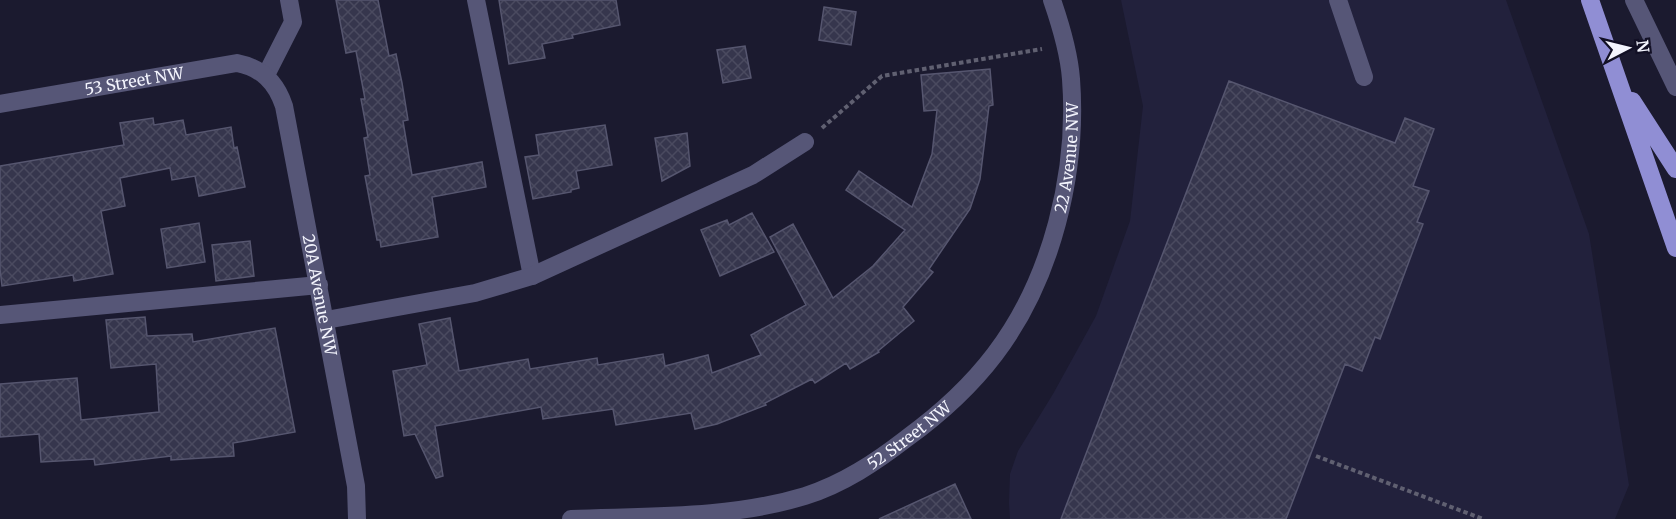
<svg xmlns="http://www.w3.org/2000/svg" width="1676" height="519" font-family="Merriweather,serif">
  <style>
    .built { fill: #22213c }
    .building { fill: url(#building-cross-hatch); stroke: #56566f; stroke-width: 1.5 }
    .lines { fill: none; stroke-linecap: round; stroke-linejoin: round }
    .path { stroke: #606071; stroke-width: 4; stroke-dasharray: 4.5 3; stroke-linecap: butt }
    .minor { stroke: #565677; stroke-width: 18 }
    .major { stroke: #908ed4; stroke-width: 18 }
    .labels { text-anchor: middle; stroke-width: 4.5; stroke-linejoin: round; paint-order: stroke }
    .street-label { font-size: 16px; fill: #f3f4fd; stroke: #121025 }
  </style>
  <defs>
    <pattern id="building-cross-hatch" width="8" height="8" patternUnits="userSpaceOnUse" patternTransform="scale(1.5)"><rect width="8" height="8" fill="#36364d"/><path d="M0 0l8 8M0 8l8-8" fill="none" stroke="#4a4a5f"/></pattern>
  </defs>
  <rect width="100%" height="100%" fill="#1b1a2f"/>
  <!-- built -->
  <path class="built" d="M 1121,0 L 1506,0 L 1589,234 L 1629,485 L 1615,519 L 1010,519 L 1009,503 L 1010,474 L 1018,451 L 1053,394 L 1096,316 L 1130,221 L 1143,106 Z"/>
  <!-- building -->
  <path class="building" d="M 336,0 L 378,0 L 389,56 L 396,54 L 402,83 L 408,120 L 403,121 L 412,175 L 482,162 L 486,187 L 432,197 L 438,237 L 381,247 L 380,240 L 377,240 L 365,176 L 370,175 L 364,138 L 368,137 L 361,99 L 365,99 L 356,51 L 346,53 Z
    M 499,0 L 616,0 L 620,25 L 572,35 L 573,38 L 542,44 L 545,58 L 509,64 Z
    M 824,7 L 856,12 L 851,45 L 819,40 Z
    M 745,46 L 751,78 L 723,83 L 717,50 Z
    M 990,69 L 993,105 L 989,106 L 980,179 L 970,209 L 929,269 L 933,272 L 903,307 L 914,321 L 878,351 L 879,352 L 850,369 L 846,363 L 815,383 L 812,379 L 765,403 L 766,405 L 717,424 L 695,429 L 691,413 L 616,425 L 613,409 L 543,419 L 541,407 L 435,426 L 443,476 L 436,478 L 415,434 L 404,436 L 393,371 L 427,365 L 419,324 L 450,318 L 459,371 L 528,359 L 530,369 L 597,358 L 598,365 L 663,354 L 665,366 L 708,355 L 712,373 L 761,355 L 751,335 L 806,305 L 770,237 L 793,224 L 833,298 L 873,266 L 905,230 L 846,190 L 859,171 L 912,207 L 932,154 L 937,110 L 924,111 L 921,75 Z
    M 1229,81 L 1395,143 L 1405,118 L 1434,129 L 1413,186 L 1429,191 L 1417,222 L 1423,224 L 1380,339 L 1375,337 L 1362,371 L 1345,364 L 1286,519 L 1061,519 Z
    M 153,118 L 154,125 L 183,120 L 186,135 L 231,127 L 234,148 L 237,147 L 245,187 L 199,196 L 195,176 L 172,180 L 170,168 L 120,178 L 125,206 L 101,211 L 113,274 L 74,281 L 73,275 L 2,286 L 0,269 L 0,166 L 124,145 L 120,123 Z
    M 605,125 L 612,165 L 576,171 L 579,188 L 571,190 L 571,192 L 533,199 L 525,157 L 539,155 L 536,135 Z
    M 687,133 L 690,166 L 662,181 L 655,138 Z
    M 752,213 L 774,252 L 720,276 L 701,230 L 727,220 L 729,225 Z
    M 199,223 L 205,262 L 167,268 L 161,229 Z
    M 250,241 L 254,276 L 216,281 L 212,245 Z
    M 145,317 L 147,336 L 192,334 L 193,342 L 275,328 L 295,432 L 233,443 L 234,456 L 171,460 L 171,456 L 95,465 L 94,459 L 41,462 L 39,434 L 0,437 L 0,384 L 77,378 L 81,420 L 159,412 L 156,364 L 111,368 L 106,320 Z
    M 955,484 L 971,519 L 879,519 Z"/>
  <g class="lines">
    <!-- path -->
    <path class="path" d="M 822,128 L 882,76 L 1042,49
      M 1316,456 L 1483,519"/>
    <!-- minor -->
    <g class="minor">
      <path d="M 476,0 L 532,276"/>
      <path d="M 1338,0 L 1364,77"/>
      <path d="M 1634,0 L 1676,87"/>
      <path d="M 266,75 L 293,22 L 289,0"/>
      <path id="s1" d="M 0,104 L 237,63 C 262,68 276,82 284,106 L 356,486 L 357,519"/>
      <path d="M 0,315 L 319,285"/>
      <path d="M 326,320 L 475,293 L 532,276 L 753,175 L 805,142"/>
      <path id="s2" d="M 571,519 C 649,516 729,519 805,496 C 843,484 876,462 907,438 C 940,414 970,387 995,354 C 1052,279 1078,172 1071,79 C 1069,52 1061,26 1052,0"/>
    </g>
    <!-- major -->
    <path class="major" d="M 1590,0 L 1676,248
      M 1632,101 L 1676,169"/>
  </g>
  <g class="labels">
    <!-- street labels -->
    <g class="street-label">
      <text dy="6" stroke="none"><textPath href="#s1" startOffset="136">53 Street NW</textPath></text>
      <text dy="6" stroke="none"><textPath href="#s2" startOffset="688">22 Avenue NW</textPath></text>
      <text dy="6" stroke="none"><textPath href="#s1" startOffset="500">20A Avenue NW</textPath></text>
      <text dy="6" stroke="none"><textPath href="#s2" startOffset="357">52 Street NW</textPath></text>
    </g>
  </g>
  <!-- north arrow -->
  <g transform="translate(1628 48) rotate(83)" stroke="#121025" stroke-width="4.5" paint-order="stroke">
  <path d="M0-4.5L10 22L0 15L-10 22Z" fill="#f3f4fd"/>
  <text y="-9" font-size="16" font-weight="bold" text-anchor="middle" fill="#f3f4fd">N</text>
  </g>
</svg>
